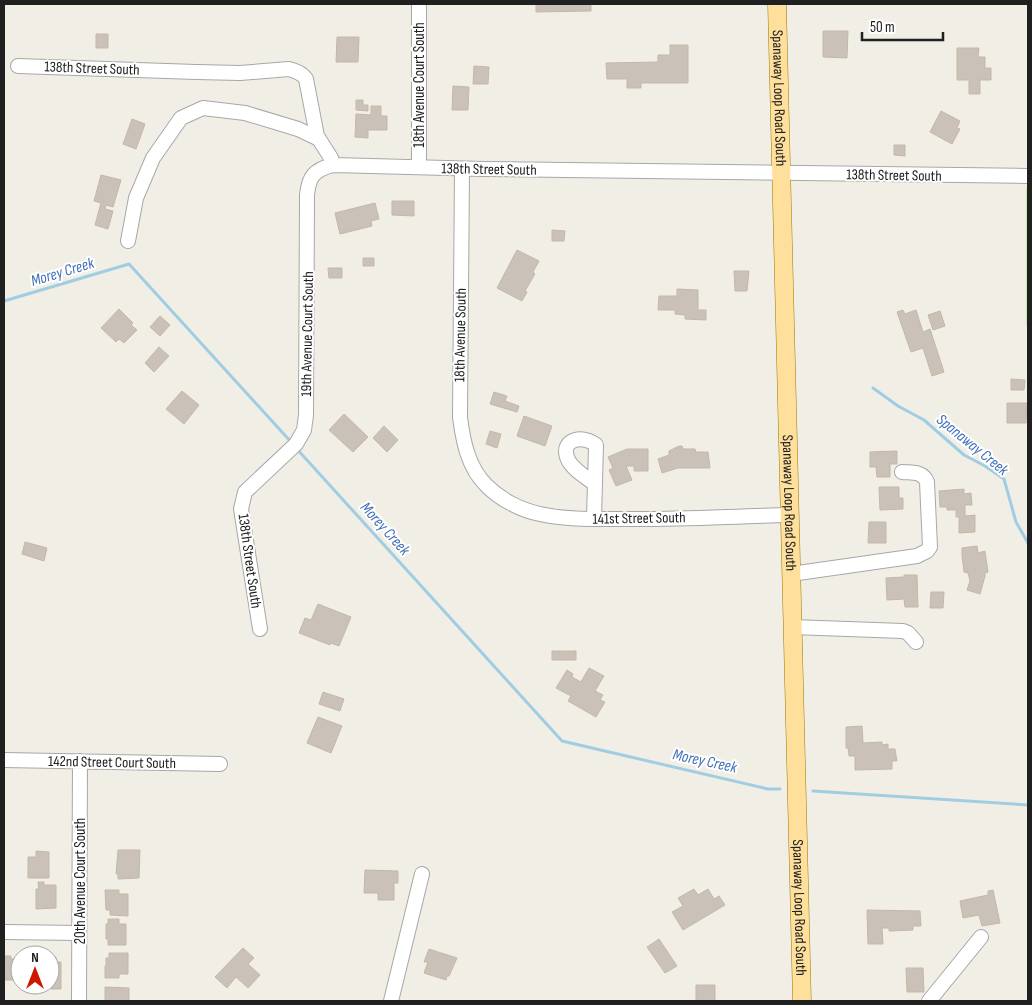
<svg xmlns="http://www.w3.org/2000/svg" width="1032" height="1005" font-family="'Sofia Sans Condensed',sans-serif">
  <style>
    .grass { fill: #c2f0a6 }
    .lines { fill: none; stroke-linecap: round; stroke-linejoin: round }
    .stream { stroke: #a1cde3; stroke-width: 3 }
    .building { fill: #cac2b8; stroke: #c5b7a6 }
    .minor-casing { stroke: #a7a7a7; stroke-width: 16 }
    .major-casing { stroke: #9b7900; stroke-width: 19 }
    .minor { stroke: #fff; stroke-width: 14 }
    .major { stroke: #ffdf9c; stroke-width: 18 }
    .labels { text-anchor: middle; stroke-width: 4; stroke-linejoin: round; paint-order: stroke }
    .street-label { font-size: 15px; fill: #202020; stroke: #fff }
    .water-label { font-size: 16px; font-style: italic; fill: #4270ba; stroke: #fff }
  </style>
  <rect width="100%" height="100%" fill="#f1efe5"/>
  <!-- grass -->
  <path class="grass" d="M 1026,188 L 1028,188 L 1028,326 L 1026,326 Z"/>
  <g class="lines">
    <!-- stream -->
    <path class="stream" d="M 4,301 L 129,264 L 292,443
      M 873,388 L 898,406 L 924,420 L 964,455 L 985,466 L 1004,479 L 1016,522 L 1028,543
      M 296,448 L 562,741 L 768,789 L 780,789
      M 813,791 L 1028,805"/>
  </g>
  <!-- building -->
  <path class="building" d="M 536,4 L 591,4 L 591,11 L 536,12 Z
    M 823,31 L 848,31 L 847,58 L 823,57 Z
    M 96,34 L 108,34 L 108,48 L 96,48 Z
    M 337,37 L 359,37 L 358,62 L 336,62 Z
    M 670,45 L 688,45 L 688,83 L 641,83 L 641,88 L 627,88 L 627,79 L 607,79 L 606,63 L 658,62 L 658,55 L 670,55 Z
    M 957,48 L 979,48 L 978,57 L 985,57 L 985,68 L 991,68 L 991,80 L 980,80 L 980,94 L 969,94 L 969,80 L 957,80 Z
    M 474,66 L 489,67 L 488,84 L 473,84 Z
    M 453,86 L 469,87 L 468,110 L 452,110 Z
    M 356,100 L 363,100 L 363,105 L 368,105 L 368,111 L 356,110 Z
    M 371,106 L 381,106 L 381,116 L 387,116 L 387,130 L 368,130 L 368,138 L 355,137 L 356,114 L 371,115 Z
    M 941,111 L 960,121 L 957,128 L 960,129 L 952,144 L 930,132 Z
    M 132,119 L 145,124 L 136,149 L 123,144 Z
    M 894,145 L 905,145 L 905,156 L 894,155 Z
    M 101,175 L 121,180 L 113,207 L 106,205 L 105,209 L 113,211 L 108,229 L 95,225 L 101,203 L 94,201 Z
    M 392,201 L 414,201 L 414,216 L 392,215 Z
    M 375,203 L 379,219 L 371,221 L 372,226 L 340,234 L 335,213 Z
    M 552,230 L 565,231 L 564,241 L 552,241 Z
    M 517,250 L 539,261 L 533,272 L 535,274 L 525,291 L 527,292 L 522,301 L 497,288 Z
    M 363,258 L 374,258 L 374,266 L 363,266 Z
    M 328,268 L 342,268 L 342,278 L 329,278 Z
    M 734,271 L 749,271 L 747,291 L 735,291 Z
    M 677,289 L 698,290 L 698,310 L 706,310 L 706,320 L 685,319 L 685,315 L 675,314 L 675,310 L 658,310 L 659,296 L 677,296 Z
    M 119,309 L 133,323 L 131,325 L 137,330 L 124,343 L 119,339 L 116,342 L 101,328 Z
    M 903,310 L 905,314 L 916,310 L 923,332 L 930,329 L 944,372 L 932,376 L 923,348 L 911,352 L 897,312 Z
    M 940,311 L 945,326 L 933,330 L 928,315 Z
    M 160,316 L 170,325 L 160,336 L 150,327 Z
    M 159,347 L 169,356 L 154,372 L 145,363 Z
    M 1011,379 L 1025,380 L 1024,390 L 1011,390 Z
    M 182,391 L 199,405 L 184,424 L 166,409 Z
    M 494,392 L 507,396 L 505,401 L 519,406 L 517,412 L 490,404 Z
    M 1007,403 L 1027,403 L 1026,423 L 1007,423 Z
    M 344,414 L 368,437 L 353,452 L 329,430 Z
    M 524,416 L 552,426 L 545,446 L 517,436 Z
    M 384,426 L 398,440 L 387,452 L 373,438 Z
    M 490,431 L 501,434 L 497,448 L 486,444 Z
    M 679,446 L 682,446 L 683,449 L 695,449 L 696,452 L 708,452 L 710,468 L 678,468 L 662,473 L 658,459 L 669,455 L 669,451 Z
    M 627,449 L 648,449 L 648,471 L 634,471 L 634,466 L 626,466 L 632,480 L 616,486 L 609,470 L 613,468 L 608,457 Z
    M 897,451 L 897,464 L 890,464 L 890,477 L 877,477 L 876,467 L 870,467 L 870,452 Z
    M 879,487 L 899,487 L 899,498 L 903,498 L 903,509 L 880,510 Z
    M 964,489 L 964,494 L 971,493 L 972,505 L 965,505 L 965,516 L 975,515 L 975,532 L 959,533 L 959,517 L 956,517 L 956,510 L 947,510 L 947,507 L 940,507 L 939,491 Z
    M 869,522 L 886,522 L 886,543 L 868,543 Z
    M 25,542 L 47,548 L 44,561 L 22,554 Z
    M 977,546 L 978,553 L 985,551 L 988,572 L 985,573 L 985,576 L 980,594 L 967,590 L 970,581 L 968,573 L 964,572 L 962,555 L 962,548 Z
    M 904,575 L 917,575 L 918,607 L 905,607 L 904,599 L 887,600 L 886,578 L 904,577 Z
    M 931,592 L 944,592 L 943,608 L 930,608 Z
    M 318,604 L 351,617 L 339,646 L 331,643 L 330,645 L 299,633 L 305,618 L 311,620 Z
    M 552,651 L 576,651 L 576,660 L 552,660 Z
    M 589,668 L 604,676 L 595,691 L 603,695 L 600,700 L 605,702 L 596,717 L 568,701 L 571,696 L 556,688 L 567,670 L 573,674 L 572,677 L 581,682 Z
    M 323,692 L 344,699 L 340,711 L 319,704 Z
    M 318,717 L 342,726 L 331,753 L 307,743 Z
    M 862,726 L 863,743 L 882,742 L 882,745 L 888,744 L 888,749 L 895,749 L 897,761 L 892,761 L 892,769 L 855,770 L 855,756 L 849,756 L 848,748 L 846,748 L 846,727 Z
    M 118,850 L 140,850 L 139,878 L 118,879 L 118,874 L 116,874 Z
    M 36,851 L 49,852 L 49,878 L 28,878 L 28,857 L 36,857 Z
    M 365,870 L 398,871 L 398,883 L 394,883 L 394,900 L 378,900 L 378,893 L 364,893 Z
    M 38,882 L 44,882 L 44,885 L 56,885 L 56,908 L 36,909 L 36,889 L 39,889 Z
    M 694,889 L 698,895 L 708,889 L 714,899 L 719,896 L 725,905 L 683,930 L 672,912 L 683,906 L 678,898 Z
    M 105,890 L 119,890 L 119,894 L 128,894 L 128,916 L 110,915 L 110,910 L 106,910 Z
    M 993,890 L 1000,923 L 982,926 L 979,915 L 963,918 L 960,901 L 988,895 L 988,891 Z
    M 867,910 L 920,911 L 921,926 L 913,926 L 913,930 L 889,931 L 889,928 L 882,928 L 883,944 L 868,944 Z
    M 108,919 L 119,919 L 119,924 L 126,924 L 126,945 L 108,945 L 108,939 L 106,939 L 106,924 L 108,924 Z
    M 659,939 L 677,966 L 665,973 L 647,947 Z
    M 243,948 L 254,958 L 248,964 L 260,975 L 248,988 L 236,977 L 227,988 L 215,977 Z
    M 429,949 L 457,958 L 449,976 L 447,976 L 446,980 L 424,973 L 428,962 L 424,962 Z
    M 109,953 L 128,953 L 128,974 L 119,974 L 119,978 L 105,978 L 105,966 L 106,966 L 106,958 L 109,958 Z
    M 4,956 L 11,956 L 11,959 L 20,959 L 20,980 L 4,980 Z
    M 50,957 L 56,957 L 56,962 L 61,962 L 61,989 L 51,989 Z
    M 906,968 L 923,968 L 924,992 L 907,992 Z
    M 696,985 L 715,985 L 715,1001 L 696,1001 Z
    M 105,987 L 129,988 L 129,1001 L 105,1001 Z"/>
  <g class="lines">
    <!-- minor casing -->
    <g class="minor-casing">
      <path id="minor" d="M 419,4 L 419,166
        M 18,66 L 196,72 L 240,73 L 289,69 C 296,71 302,73 306,79 L 317,136 L 331,158 L 333,165
        M 462,169 L 460,417 C 463,441 468,468 487,486 C 501,500 521,510 540,514 C 567,520 595,519 623,519 C 678,520 734,516 790,515
        M 128,241 L 136,198 L 153,158 L 181,118 L 203,108 L 245,113 L 298,129 L 319,139
        M 594,519 L 596,445 C 584,435 561,438 567,457 C 570,468 586,477 595,484
        M 791,574 L 917,556 L 927,551 L 930,547 L 927,482 C 923,471 912,473 902,472
        M 792,627 L 903,631 L 908,633 L 916,642
        M 260,629 L 241,509 L 245,492 L 296,444 L 304,430 L 306,415 L 307,195 C 309,176 314,170 333,165 L 484,169 L 1028,176
        M 4,760 L 220,764
        M 4,932 L 79,933
        M 79,1001 L 80,761
        M 391,1001 L 422,874
        M 929,1001 L 981,937"/>
    </g>
    <!-- major casing -->
    <g class="major-casing">
      <g id="major">
        <path id="s1" d="M 777,4 L 802,1001"/>
      </g>
    </g>
    <!-- minor -->
    <use href="#minor" class="minor"/>
    <!-- major -->
    <use href="#major" class="major"/>
  </g>
  <g class="labels">
    <!-- street labels -->
    <g class="street-label">
      <text transform="translate(92 68) rotate(2)" y="5">138th Street South</text>
      <text transform="translate(419 85) rotate(-90)" y="5">18th Avenue Court South</text>
      <text dy="5" stroke="none"><textPath href="#s1" startOffset="94">Spanaway Loop Road South</textPath></text>
      <text transform="translate(489 169) rotate(1)" y="5">138th Street South</text>
      <text transform="translate(894 175) rotate(1)" y="5">138th Street South</text>
      <text transform="translate(307 334) rotate(-89)" y="5">19th Avenue Court South</text>
      <text transform="translate(460 335) rotate(-89)" y="5">18th Avenue South</text>
      <text dy="5" stroke="none"><textPath href="#s1" startOffset="499">Spanaway Loop Road South</textPath></text>
      <text transform="translate(639 518) rotate(-1)" y="5">141st Street South</text>
      <text transform="translate(250 561) rotate(82)" y="5">138th Street South</text>
      <text transform="translate(112 762) rotate(1)" y="5">142nd Street Court South</text>
      <text transform="translate(80 881) rotate(-90)" y="5">20th Avenue Court South</text>
      <text dy="5" stroke="none"><textPath href="#s1" startOffset="904">Spanaway Loop Road South</textPath></text>
    </g>
    <!-- water labels -->
    <g class="water-label">
      <text transform="translate(62 271) rotate(-17)" y="6">Morey Creek</text>
      <text transform="translate(973 444) rotate(39)" y="6">Spanaway Creek</text>
      <text transform="translate(386 528) rotate(48)" y="6">Morey Creek</text>
      <text transform="translate(705 760) rotate(12)" y="6">Morey Creek</text>
    </g>
  </g>
  <!-- border -->
  <rect width="1032" height="1005" fill="none" stroke="#202020" stroke-width="10"/>
  <!-- north arrow -->
  <g transform="translate(35 970)"><circle r="24" fill="#ffffff" stroke="#a6a6a6"/>
  <path d="M0-4L9 19L0 12L-9 19Z" fill="#cf1700"/>
  <text y="-8" font-size="14" font-weight="bold" text-anchor="middle" fill="#202020">N</text>
  </g>
  <!-- scale -->
  <path d="M862 32v8h81v-8" fill="none" stroke="#202020" stroke-width="2.5"/>
  <text x="870" y="32" font-size="15" fill="#202020" stroke="#ffffff" stroke-width="4" paint-order="stroke">50 m</text>
</svg>
